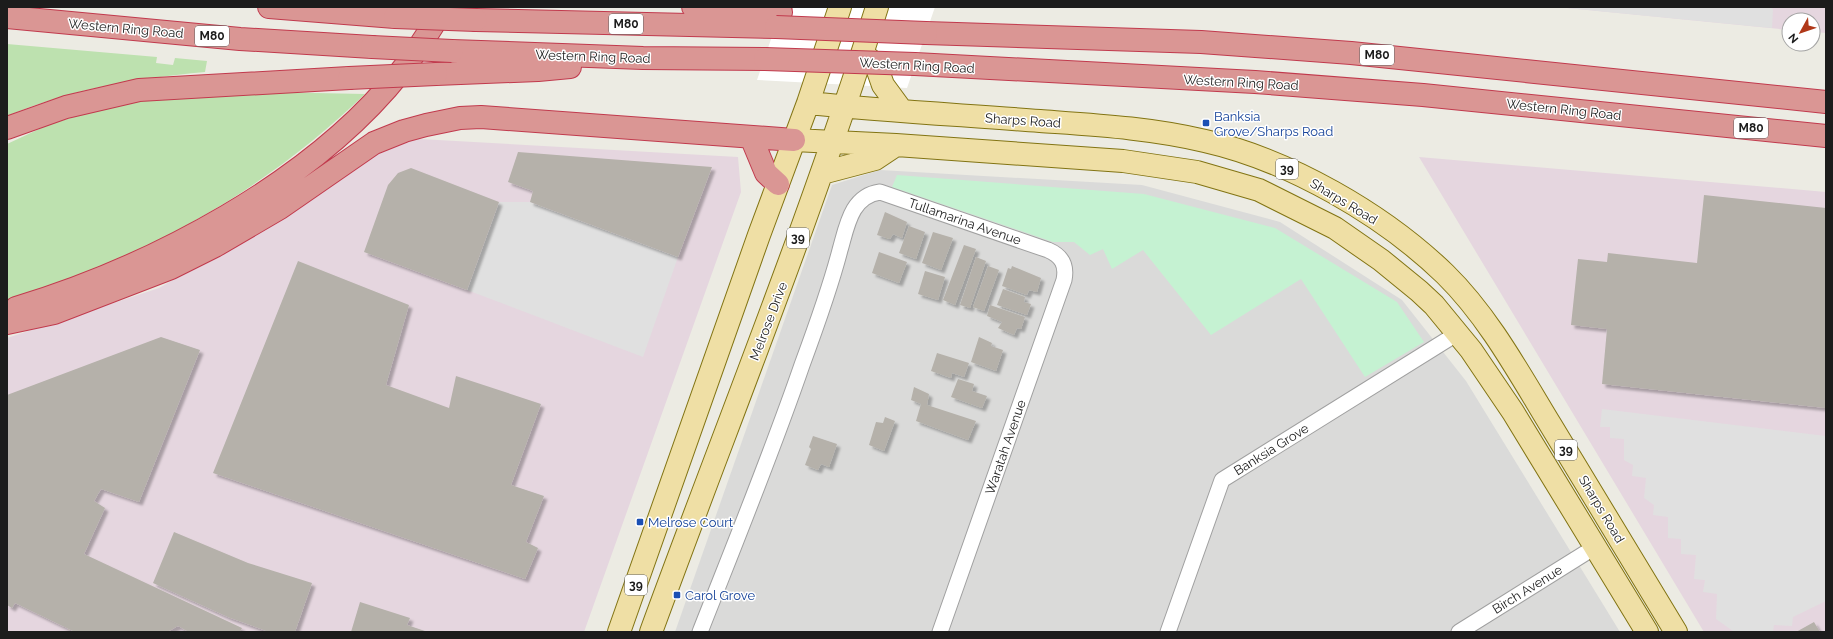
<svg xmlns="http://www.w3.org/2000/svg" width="1833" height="639" font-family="Raleway,sans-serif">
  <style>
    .residential { fill: #dadad9 }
    .industrial { fill: #e5d6df }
    .grass { fill: #bde1af }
    .park { fill: #c5f2d2 }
    .parking { fill: #e0e0e0 }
    .pier { fill: #fff }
    .building { fill: #b5b1aa; filter: url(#shadow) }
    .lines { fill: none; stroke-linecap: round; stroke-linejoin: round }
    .street-casing { stroke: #a0a0a0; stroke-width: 17 }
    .primary-casing { stroke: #827413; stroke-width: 24 }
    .highway-casing { stroke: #c13a4d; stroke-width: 24 }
    .street { stroke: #fff; stroke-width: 15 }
    .primary { stroke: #efdfa5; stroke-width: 22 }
    .highway { stroke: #da9694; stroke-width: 22 }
    .highway-bridge-casing { stroke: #c13a4d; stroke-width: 24; stroke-linecap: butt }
    .highway-bridge { stroke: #da9694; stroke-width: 22 }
    .transit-dot { fill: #1a4fb4; stroke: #fff; stroke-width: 1.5 }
    .labels { text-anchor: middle; stroke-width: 3; stroke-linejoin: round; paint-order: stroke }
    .shield { fill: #fff; stroke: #606060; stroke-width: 1 }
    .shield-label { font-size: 12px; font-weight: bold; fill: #1c1c1c }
    .street-label { font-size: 13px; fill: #1c1c1c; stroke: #fff }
    .transit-label { font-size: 13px; fill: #164399; stroke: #fff; text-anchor: start }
  </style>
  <defs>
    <filter id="shadow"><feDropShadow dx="3.5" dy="3.5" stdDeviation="1" flood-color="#0004"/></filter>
  </defs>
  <rect width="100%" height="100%" fill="#ecebe3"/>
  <!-- residential -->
  <path class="residential" d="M 880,170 L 1142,185 L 1280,222 L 1402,300 L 1466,381 L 1620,632 L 675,632 L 832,185 Z"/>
  <!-- industrial -->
  <path class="industrial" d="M 1557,7 L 1826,7 L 1826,33 L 1813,32 L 1813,20 L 1789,20 L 1789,30 Z
    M 402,138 L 738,157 L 741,192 L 584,632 L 7,632 L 7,338 L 159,288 L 290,212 Z
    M 1419,157 L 1826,192 L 1826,632 L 1704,632 Z"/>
  <!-- grass -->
  <path class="grass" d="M 7,44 L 157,57 L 156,63 L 173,65 L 175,58 L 207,61 L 205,72 C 133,79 75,88 7,116 Z
    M 214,91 L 365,94 C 265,191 141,260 7,300 L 7,144 L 50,124 L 130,101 Z"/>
  <!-- park -->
  <path class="park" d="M 897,175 L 1144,194 L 1275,228 L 1397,302 L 1424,342 L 1365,377 L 1301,279 L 1211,335 L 1143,250 L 1112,269 L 1103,249 L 1090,255 L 1074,242 L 1053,242 L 892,187 Z"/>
  <!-- parking -->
  <path class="parking" d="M 1557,7 L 1770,7 L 1773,9 L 1772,28 Z
    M 499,202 L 530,202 L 678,257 L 643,357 L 467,290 Z
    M 1602,409 L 1826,436 L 1826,601 L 1793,617 L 1792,626 L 1774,625 L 1773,632 L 1733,631 L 1716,619 L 1717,594 L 1703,592 L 1705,580 L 1694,579 L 1696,555 L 1681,554 L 1681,539 L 1668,538 L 1668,517 L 1653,515 L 1654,505 L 1644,498 L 1646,478 L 1632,476 L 1633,465 L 1624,460 L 1624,439 L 1610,438 L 1610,427 L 1600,427 Z"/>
  <!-- pier -->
  <path class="pier" d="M 782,7 L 935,7 L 907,88 L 757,80 Z"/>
  <!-- building -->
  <path class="building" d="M 518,152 L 712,167 L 678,257 L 530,202 L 533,191 L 508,182 Z
    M 411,168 L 499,202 L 467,290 L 364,252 L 388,185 L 398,173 Z
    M 1704,195 L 1826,208 L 1826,408 L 1602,384 L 1607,329 L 1571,325 L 1578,259 L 1607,262 L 1608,253 L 1697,263 Z
    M 885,212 L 907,222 L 902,238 L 893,234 L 890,239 L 877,235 Z
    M 909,226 L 925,232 L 916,259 L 899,253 Z
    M 933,232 L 953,238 L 941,270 L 922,263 Z
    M 964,245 L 976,249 L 955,305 L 943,300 Z
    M 879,252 L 907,262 L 899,283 L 872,273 Z
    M 976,257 L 986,261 L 970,308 L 960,305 Z
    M 298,261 L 409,305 L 386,385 L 449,408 L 456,376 L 541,404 L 511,485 L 544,496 L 526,542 L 538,548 L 525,579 L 213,473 Z
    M 988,266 L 999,270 L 984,311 L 973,307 Z
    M 1012,266 L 1041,278 L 1037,292 L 1029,290 L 1027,295 L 1002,286 L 1008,268 L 1011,269 Z
    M 925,271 L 945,277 L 938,300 L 918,294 Z
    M 1003,289 L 1025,297 L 1024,302 L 1031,304 L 1027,315 L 997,305 Z
    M 990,305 L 1025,317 L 1021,329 L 1017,328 L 1014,335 L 998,328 L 1002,322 L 987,316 Z
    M 161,337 L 200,350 L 139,502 L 101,489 L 94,501 L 105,508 L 84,554 L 242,628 L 240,632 L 189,632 L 178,626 L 167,632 L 75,632 L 15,603 L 12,608 L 7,605 L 7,395 Z
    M 979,337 L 992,343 L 991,346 L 1003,350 L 996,371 L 971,362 Z
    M 937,353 L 969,363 L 964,377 L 952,373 L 951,378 L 931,371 Z
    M 958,379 L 974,384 L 972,391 L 987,396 L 982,408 L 951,397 Z
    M 914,387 L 929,394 L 927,405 L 976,421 L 968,440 L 916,421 L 921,404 L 911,400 Z
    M 885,417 L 895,421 L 884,451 L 869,445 L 876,422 L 883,423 Z
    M 813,436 L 837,444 L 829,467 L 821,464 L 818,470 L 805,465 L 811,449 L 809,447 Z
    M 174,532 L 248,563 L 312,583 L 295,632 L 269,632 L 228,617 L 153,583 Z
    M 360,602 L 410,618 L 407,625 L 428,632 L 351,632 Z
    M 1814,622 L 1820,632 L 1796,632 Z"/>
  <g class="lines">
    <!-- street casing -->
    <g class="street-casing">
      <path id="street" d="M 700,632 C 735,543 771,455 802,365 C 816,327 830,289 840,250 C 847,226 851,196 880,192 L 1048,250 C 1062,256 1067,265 1064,280 L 940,632
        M 1168,632 L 1222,480 L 1458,333
        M 1459,632 L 1595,547"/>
    </g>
    <!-- primary casing -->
    <g class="primary-casing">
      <path id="primary" d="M 863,54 L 876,65 L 883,85 L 902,111
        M 808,103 C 885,111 963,115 1040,121 C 1095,125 1151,128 1205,141 C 1289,160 1383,214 1445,274 C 1488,316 1519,373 1550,424 C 1592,493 1634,563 1676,632
        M 794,140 L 896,145 L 1123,161 L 1197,172 L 1259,190 L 1335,228 L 1381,260 L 1419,291 L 1434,305 L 1471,350 L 1513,412 L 1647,632
        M 822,173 L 875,159 L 896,145
        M 619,632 L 759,235 L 808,103 L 840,7
        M 651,632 C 727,424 811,218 877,7"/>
    </g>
    <!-- highway casing -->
    <g class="highway-casing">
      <path id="highway" d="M 269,7 L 395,17
        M 693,7 L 781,12
        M 7,17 L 240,39 L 372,47
        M 476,20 L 776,27
        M 926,33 L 1201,42 L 1351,53 L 1826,102
        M 452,51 L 643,58 L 765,59
        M 915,64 L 1255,82 L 1423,95 L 1826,136
        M 436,74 L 538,70 L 570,67
        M 7,128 L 66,107 L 139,90 L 349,78
        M 751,137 L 766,173 L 778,184
        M 16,308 C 152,267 313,183 402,70 C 418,50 431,29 444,7
        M 7,323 L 54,313 L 171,268 L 215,246 L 280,208 L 374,143 L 404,131 L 426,125 L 460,118 L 481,117 L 794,140"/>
    </g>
    <!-- street -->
    <use href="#street" class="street"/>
    <!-- primary -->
    <use href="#primary" class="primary"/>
    <!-- highway -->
    <use href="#highway" class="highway"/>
    <!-- highway-bridge casing -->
    <g class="highway-bridge-casing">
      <path id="highway-bridge" d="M 395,17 L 476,20
        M 776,27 L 926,33
        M 372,47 L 452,51
        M 765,59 L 915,64
        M 349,78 L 436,74"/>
    </g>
    <!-- highway-bridge -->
    <use href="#highway-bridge" class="highway-bridge"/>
  </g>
  <!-- markers -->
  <g class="transit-dot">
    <rect x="1202" y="119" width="8" height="8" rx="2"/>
    <rect x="636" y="518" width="8" height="8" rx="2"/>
    <rect x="673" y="591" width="8" height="8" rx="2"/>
  </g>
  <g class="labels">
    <!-- shield labels -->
    <g class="shield">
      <rect x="609" y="14" width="34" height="20" rx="3"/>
      <rect x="195" y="26" width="34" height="20" rx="3"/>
      <rect x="1360" y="45" width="34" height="20" rx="3"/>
      <rect x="1734" y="118" width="34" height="20" rx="3"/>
      <rect x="1276" y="159" width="22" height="20" rx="3"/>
      <rect x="787" y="228" width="22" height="20" rx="3"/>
      <rect x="1555" y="440" width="22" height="20" rx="3"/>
      <rect x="625" y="575" width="22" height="20" rx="3"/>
    </g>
    <g class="shield-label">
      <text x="626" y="28">M80</text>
      <text x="212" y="40">M80</text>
      <text x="1377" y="59">M80</text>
      <text x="1751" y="132">M80</text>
      <text x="1287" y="173">39</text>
      <text x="798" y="242">39</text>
      <text x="1566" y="454">39</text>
      <text x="636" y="589">39</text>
    </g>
    <!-- street labels -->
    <g class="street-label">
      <text transform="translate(126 28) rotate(5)" y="5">Western Ring Road</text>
      <text transform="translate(593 56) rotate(2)" y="5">Western Ring Road</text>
      <text transform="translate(917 65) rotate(3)" y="5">Western Ring Road</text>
      <text transform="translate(1241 82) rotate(3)" y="5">Western Ring Road</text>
      <text transform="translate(1564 109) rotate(6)" y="5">Western Ring Road</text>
      <text transform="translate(1023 120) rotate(4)" y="5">Sharps Road</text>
      <text transform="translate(1344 201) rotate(31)" y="5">Sharps Road</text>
      <text transform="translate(965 221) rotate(19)" y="5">Tullamarina Avenue</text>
      <text transform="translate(768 321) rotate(-69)" y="5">Melrose Drive</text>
      <text transform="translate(1005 447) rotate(-71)" y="5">Waratah Avenue</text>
      <text transform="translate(1271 449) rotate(-32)" y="5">Banksia Grove</text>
      <text transform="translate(1602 509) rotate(59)" y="5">Sharps Road</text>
      <text transform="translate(1527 589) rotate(-32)" y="5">Birch Avenue</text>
    </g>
    <!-- transit labels -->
    <g class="transit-label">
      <text x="1214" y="121">Banksia<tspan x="1214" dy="15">Grove/Sharps Road</tspan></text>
      <text x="648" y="527">Melrose Court</text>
      <text x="685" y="600">Carol Grove</text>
    </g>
  </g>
  <!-- border -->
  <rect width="1833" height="639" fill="none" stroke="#1c1c1c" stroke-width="16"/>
  <!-- north arrow -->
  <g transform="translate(1801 32) rotate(230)"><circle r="19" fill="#ffffff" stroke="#a4a4a4"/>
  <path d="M0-3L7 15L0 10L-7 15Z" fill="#b03819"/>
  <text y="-6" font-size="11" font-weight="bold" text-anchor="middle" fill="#1c1c1c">N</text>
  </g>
</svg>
